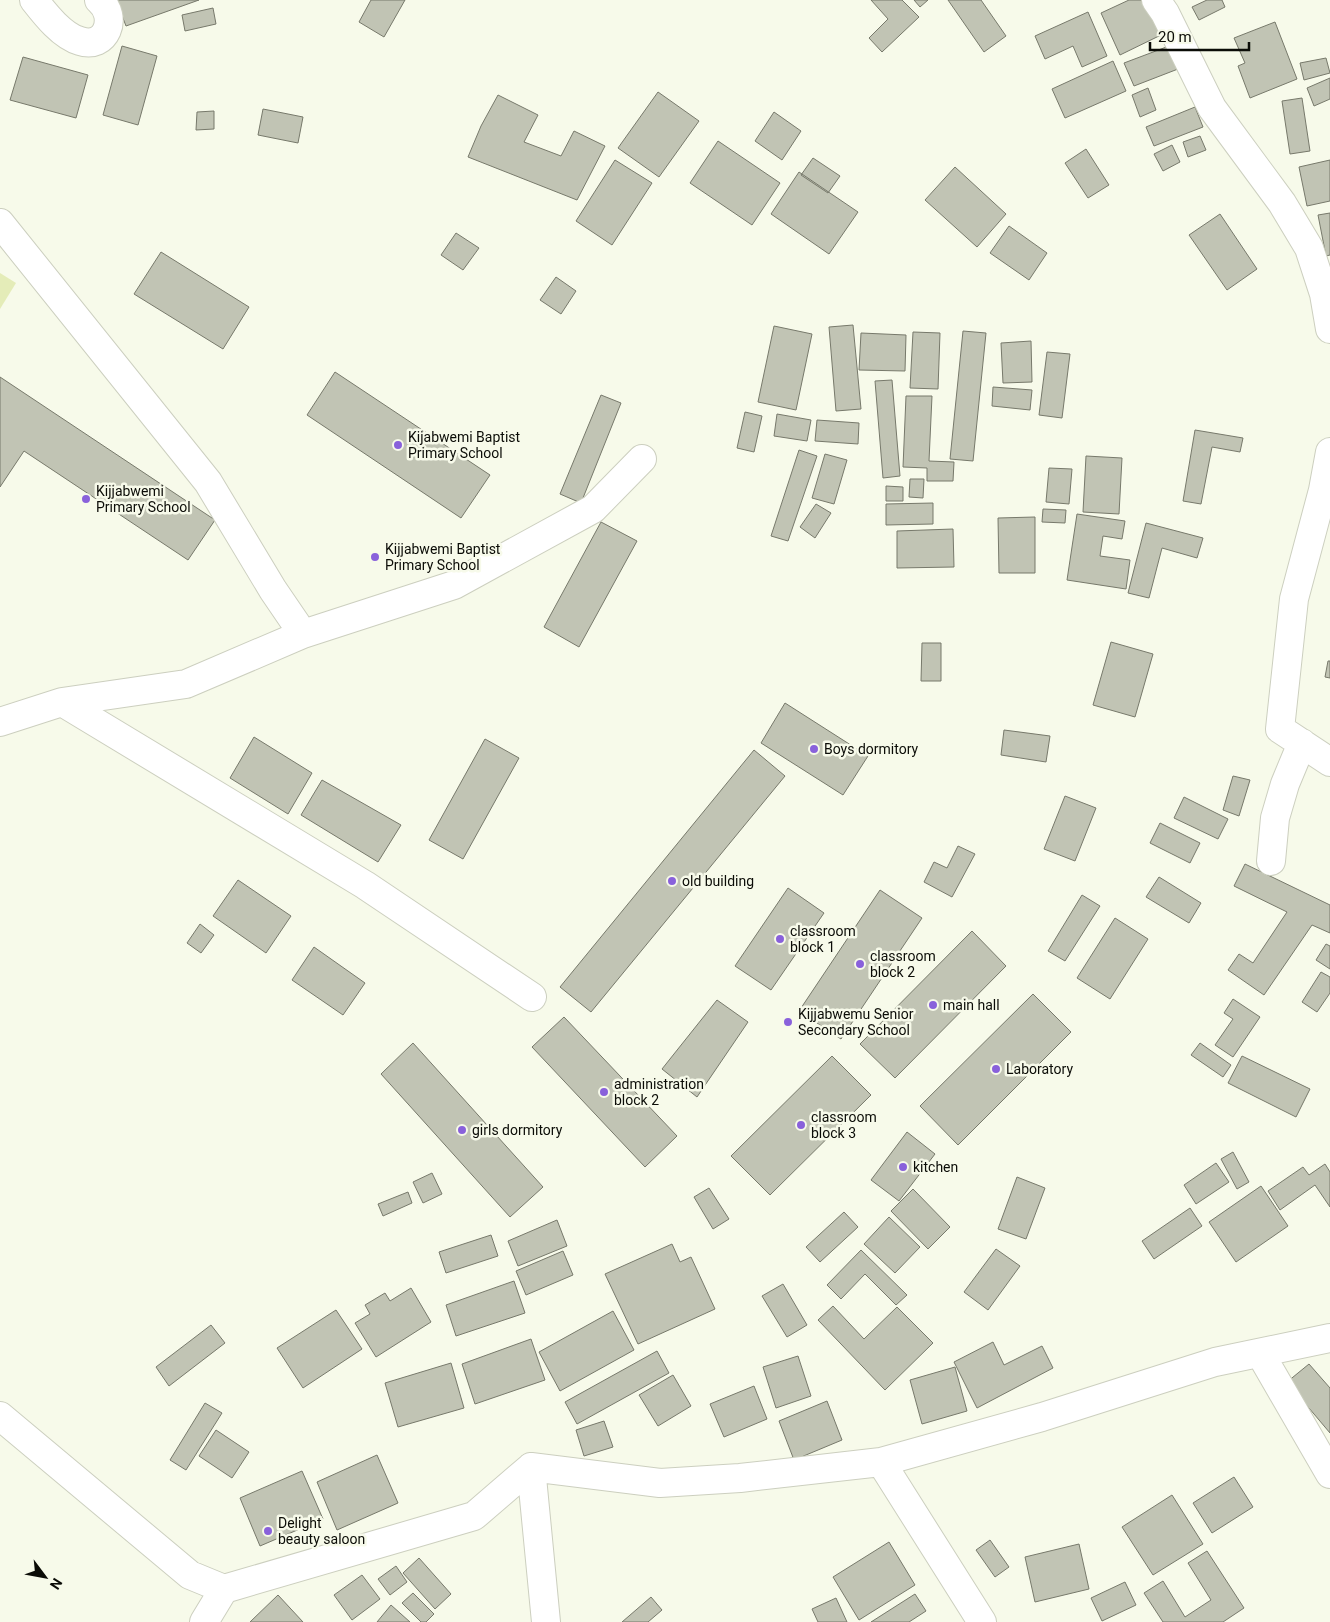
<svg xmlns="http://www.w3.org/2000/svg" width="1330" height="1622" font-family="Roboto,sans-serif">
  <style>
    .green { fill: #e4ecb8 }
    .building { fill: #c1c4b4; stroke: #77796b }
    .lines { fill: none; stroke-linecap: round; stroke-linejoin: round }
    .street-casing { stroke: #cccfbf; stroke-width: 30 }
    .street { stroke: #fff; stroke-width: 28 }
    .poi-dot { fill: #8961db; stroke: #f7faea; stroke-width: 2 }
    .labels { text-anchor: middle; stroke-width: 5; stroke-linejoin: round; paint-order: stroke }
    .poi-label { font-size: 14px; fill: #0b0c07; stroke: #f7faea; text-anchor: start }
  </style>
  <rect width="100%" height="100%" fill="#f7faea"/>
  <!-- green -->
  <path class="green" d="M 0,273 L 16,283 L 0,309 Z"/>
  <!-- building -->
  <path class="building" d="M 116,0 L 199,0 L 126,26 Z
    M 371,0 L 405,0 L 384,37 L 359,22 Z
    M 871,0 L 902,0 L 919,17 L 882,52 L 869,38 L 888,19 Z
    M 914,0 L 928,0 L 920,7 Z
    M 948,0 L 981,0 L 1006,36 L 984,52 Z
    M 1129,0 L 1142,0 L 1161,35 L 1120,55 L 1101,13 Z
    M 1207,0 L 1222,0 L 1225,7 L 1199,20 L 1192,7 Z
    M 213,8 L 216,24 L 185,31 L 182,15 Z
    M 1088,12 L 1107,56 L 1082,67 L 1073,46 L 1045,59 L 1035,36 Z
    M 1275,22 L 1297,79 L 1250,98 L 1238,66 L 1245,63 L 1234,38 Z
    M 122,46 L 157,56 L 138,125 L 103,115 Z
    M 1169,46 L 1178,69 L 1134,86 L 1124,63 Z
    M 23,57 L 88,75 L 76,118 L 10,100 Z
    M 1326,58 L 1330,73 L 1304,80 L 1300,63 Z
    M 1113,61 L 1126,91 L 1065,118 L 1052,89 Z
    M 1330,78 L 1330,99 L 1314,106 L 1307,88 Z
    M 1148,88 L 1156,110 L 1140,117 L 1132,95 Z
    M 658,92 L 699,121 L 659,177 L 618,148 Z
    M 498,95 L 538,115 L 524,142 L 561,156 L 574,131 L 605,146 L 577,200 L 468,157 L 481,126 Z
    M 1302,98 L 1310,151 L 1290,154 L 1282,101 Z
    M 1195,107 L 1203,127 L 1154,146 L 1146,127 Z
    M 263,109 L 303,117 L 298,143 L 258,135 Z
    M 214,111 L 214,129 L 196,130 L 197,112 Z
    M 774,112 L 801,131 L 782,160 L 755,141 Z
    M 1200,136 L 1206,150 L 1188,157 L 1183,142 Z
    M 718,141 L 780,183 L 752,225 L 690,183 Z
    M 1172,145 L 1180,162 L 1163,171 L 1154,154 Z
    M 1086,149 L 1109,185 L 1088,198 L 1065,163 Z
    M 813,158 L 840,176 L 828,193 L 801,175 Z
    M 615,160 L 652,183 L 612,245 L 576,221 Z
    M 1330,160 L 1330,201 L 1307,206 L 1299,167 Z
    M 955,167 L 1006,214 L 977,247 L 925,200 Z
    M 799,172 L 858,212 L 829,254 L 771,214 Z
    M 1330,213 L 1330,255 L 1326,256 L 1318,215 Z
    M 1220,214 L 1257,269 L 1227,290 L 1189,235 Z
    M 1009,226 L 1047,253 L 1029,280 L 990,253 Z
    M 456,233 L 479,248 L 463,270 L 441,255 Z
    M 161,252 L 249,307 L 223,349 L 134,294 Z
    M 556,277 L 576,291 L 561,314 L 540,300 Z
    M 853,325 L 861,409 L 836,411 L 829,327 Z
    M 774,326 L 812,334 L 796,410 L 758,402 Z
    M 963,331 L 986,333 L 973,461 L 950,459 Z
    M 913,332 L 940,333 L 938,389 L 910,388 Z
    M 861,333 L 906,335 L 905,371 L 859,370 Z
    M 1031,341 L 1032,382 L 1003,383 L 1001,343 Z
    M 1047,352 L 1070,354 L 1062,418 L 1039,415 Z
    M 335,372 L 490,475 L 461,518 L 307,415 Z
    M 0,377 L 215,520 L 188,560 L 24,451 L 0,487 Z
    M 892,380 L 900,476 L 883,478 L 875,381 Z
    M 993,387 L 1032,390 L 1030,410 L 992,406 Z
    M 601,395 L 621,403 L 581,503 L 560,494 Z
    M 906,396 L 932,396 L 929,461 L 954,462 L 953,481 L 927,481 L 927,468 L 903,467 Z
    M 745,412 L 762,416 L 754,452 L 737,448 Z
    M 777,414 L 811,420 L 807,441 L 774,436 Z
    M 817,420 L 859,423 L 858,444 L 815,441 Z
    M 1195,430 L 1243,438 L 1240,452 L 1212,447 L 1201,504 L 1183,501 Z
    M 799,450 L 817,456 L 788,541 L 771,536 Z
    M 825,454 L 847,460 L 834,504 L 812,498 Z
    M 1086,456 L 1122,458 L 1119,514 L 1083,512 Z
    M 1049,468 L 1072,469 L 1069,504 L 1046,502 Z
    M 910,479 L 924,479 L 923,498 L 909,497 Z
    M 886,486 L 903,487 L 903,501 L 886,501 Z
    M 933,503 L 933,524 L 886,525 L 886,504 Z
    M 816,504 L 831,513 L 815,538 L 800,527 Z
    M 1043,509 L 1066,510 L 1065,523 L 1042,522 Z
    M 1077,514 L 1125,521 L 1122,539 L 1103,536 L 1100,556 L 1130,560 L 1126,589 L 1067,580 Z
    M 1035,517 L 1035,573 L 999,573 L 998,518 Z
    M 601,522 L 637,541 L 579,647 L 544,627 Z
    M 1146,523 L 1203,538 L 1197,558 L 1162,548 L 1149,598 L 1128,593 Z
    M 953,529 L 954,567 L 897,568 L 897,531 Z
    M 1111,642 L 1153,654 L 1135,717 L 1093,705 Z
    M 922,643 L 941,643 L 941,681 L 921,681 Z
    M 1328,661 L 1330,661 L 1330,678 L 1325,677 Z
    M 785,703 L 868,756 L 843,795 L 761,743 Z
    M 1004,730 L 1050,736 L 1046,762 L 1001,755 Z
    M 254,737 L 312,773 L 288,814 L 230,778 Z
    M 485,739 L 519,758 L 463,859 L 429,840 Z
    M 754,750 L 785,776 L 591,1012 L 560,987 Z
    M 1233,776 L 1250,780 L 1239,816 L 1223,810 Z
    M 322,780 L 401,825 L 378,862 L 301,815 Z
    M 1065,796 L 1096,808 L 1075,861 L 1044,849 Z
    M 1184,797 L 1228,819 L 1218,839 L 1174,818 Z
    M 1160,823 L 1200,843 L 1190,863 L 1150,843 Z
    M 958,846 L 975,854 L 952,897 L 924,882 L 934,862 L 947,868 Z
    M 1245,864 L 1330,905 L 1330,933 L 1312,925 L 1264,995 L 1228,970 L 1239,954 L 1253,963 L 1287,912 L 1234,886 Z
    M 1159,877 L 1201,903 L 1189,923 L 1146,897 Z
    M 238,880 L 291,916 L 266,953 L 213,916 Z
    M 788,888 L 824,913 L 771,990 L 735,966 Z
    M 880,890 L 922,918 L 841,1039 L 799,1011 Z
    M 1082,895 L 1100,906 L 1065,961 L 1048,951 Z
    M 1115,918 L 1148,939 L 1110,999 L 1077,978 Z
    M 200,924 L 214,935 L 201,953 L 187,943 Z
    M 972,931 L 1006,966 L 895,1078 L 860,1044 Z
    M 1326,944 L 1330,946 L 1330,969 L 1316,960 Z
    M 314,947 L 365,983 L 343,1015 L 292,980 Z
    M 1321,972 L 1330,977 L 1330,993 L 1317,1012 L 1302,1002 Z
    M 1033,994 L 1071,1032 L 958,1145 L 920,1106 Z
    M 1233,999 L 1260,1017 L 1233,1057 L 1215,1045 L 1233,1019 L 1224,1013 Z
    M 717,1000 L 748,1022 L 697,1097 L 662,1069 Z
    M 564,1017 L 677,1136 L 645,1167 L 532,1047 Z
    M 413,1043 L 543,1187 L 510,1217 L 381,1074 Z
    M 1200,1043 L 1231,1065 L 1223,1077 L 1191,1055 Z
    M 832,1056 L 871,1095 L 770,1195 L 731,1156 Z
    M 1242,1056 L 1310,1089 L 1296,1117 L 1228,1083 Z
    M 907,1132 L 935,1154 L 899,1201 L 871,1180 Z
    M 1233,1152 L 1249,1182 L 1237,1189 L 1221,1159 Z
    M 1216,1163 L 1229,1182 L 1196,1204 L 1184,1185 Z
    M 1325,1164 L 1330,1172 L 1330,1207 L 1315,1185 L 1280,1210 L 1268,1191 L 1303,1167 L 1309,1175 Z
    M 432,1173 L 442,1194 L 423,1203 L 413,1182 Z
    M 1017,1177 L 1045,1188 L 1026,1239 L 998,1229 Z
    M 1261,1186 L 1288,1226 L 1236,1262 L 1209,1222 Z
    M 709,1188 L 729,1219 L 713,1229 L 694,1197 Z
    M 913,1189 L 950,1227 L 928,1249 L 891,1211 Z
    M 408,1192 L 412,1203 L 383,1216 L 378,1204 Z
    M 1190,1208 L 1202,1226 L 1154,1259 L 1142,1241 Z
    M 844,1212 L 858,1227 L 820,1262 L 806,1247 Z
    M 889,1217 L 920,1247 L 895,1273 L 864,1244 Z
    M 557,1220 L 567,1246 L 518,1266 L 508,1241 Z
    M 491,1235 L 498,1256 L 446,1273 L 439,1252 Z
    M 672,1244 L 680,1262 L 691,1257 L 715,1309 L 638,1344 L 605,1274 Z
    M 996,1249 L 1020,1266 L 988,1310 L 964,1292 Z
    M 861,1250 L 907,1295 L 896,1305 L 865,1274 L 841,1299 L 827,1285 Z
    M 563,1251 L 573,1275 L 526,1295 L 516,1271 Z
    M 514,1281 L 525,1313 L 456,1336 L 446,1305 Z
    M 783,1284 L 807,1325 L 787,1337 L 762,1296 Z
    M 411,1288 L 431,1322 L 376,1357 L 355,1323 L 370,1314 L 365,1305 L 385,1293 L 390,1301 Z
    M 833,1306 L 864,1339 L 897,1307 L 933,1343 L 885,1390 L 818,1320 Z
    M 336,1310 L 362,1349 L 303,1388 L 277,1348 Z
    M 613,1311 L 634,1350 L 560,1391 L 539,1352 Z
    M 211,1325 L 225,1343 L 169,1386 L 156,1367 Z
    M 531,1339 L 545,1380 L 475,1404 L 462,1364 Z
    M 993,1342 L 1004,1365 L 1042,1346 L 1053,1368 L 977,1408 L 954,1362 Z
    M 657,1351 L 669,1373 L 577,1424 L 565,1402 Z
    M 798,1356 L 811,1396 L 776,1408 L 763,1367 Z
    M 451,1363 L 464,1408 L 398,1427 L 385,1383 Z
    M 1309,1364 L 1330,1388 L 1330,1433 L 1287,1382 Z
    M 955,1367 L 967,1411 L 922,1424 L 910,1380 Z
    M 673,1375 L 691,1406 L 658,1426 L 639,1395 Z
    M 754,1386 L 767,1419 L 724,1437 L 710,1404 Z
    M 827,1401 L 842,1440 L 794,1460 L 779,1421 Z
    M 205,1403 L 222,1413 L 186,1470 L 170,1460 Z
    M 604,1421 L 613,1447 L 584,1456 L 576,1430 Z
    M 216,1430 L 249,1452 L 232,1478 L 199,1456 Z
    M 377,1455 L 398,1503 L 337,1530 L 317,1482 Z
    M 302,1471 L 323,1519 L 260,1546 L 240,1498 Z
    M 1234,1477 L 1253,1507 L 1212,1533 L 1193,1503 Z
    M 1172,1495 L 1203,1544 L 1153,1575 L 1122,1527 Z
    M 990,1540 L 1009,1567 L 995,1577 L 976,1550 Z
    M 889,1542 L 915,1585 L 859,1620 L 833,1577 Z
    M 1079,1544 L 1089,1589 L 1035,1602 L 1025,1557 Z
    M 1207,1551 L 1244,1608 L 1223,1622 L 1163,1622 L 1144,1593 L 1163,1581 L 1185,1617 L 1211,1600 L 1188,1563 Z
    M 419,1558 L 451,1594 L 435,1609 L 403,1573 Z
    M 396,1566 L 407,1582 L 390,1595 L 378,1579 Z
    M 362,1575 L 380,1599 L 352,1620 L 334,1595 Z
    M 1125,1582 L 1136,1605 L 1102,1621 L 1091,1598 Z
    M 413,1593 L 434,1614 L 426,1622 L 421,1622 L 402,1603 Z
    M 915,1594 L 926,1611 L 909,1622 L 871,1622 Z
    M 278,1595 L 303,1622 L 250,1622 Z
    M 651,1597 L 662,1610 L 648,1622 L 622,1622 Z
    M 836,1598 L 847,1622 L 818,1622 L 812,1609 Z
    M 391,1605 L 410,1622 L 377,1622 Z"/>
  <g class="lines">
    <!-- street casing -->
    <g class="street-casing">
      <path id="street" d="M 34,0 C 45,14 62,36 80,41 C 106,50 119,17 99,0
        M 1156,0 L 1165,13 L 1212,108 L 1282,203 L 1309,248 L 1324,294 L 1330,329
        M 0,223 L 208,482 L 273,590 L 303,634 L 454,585 L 593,509 L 642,459
        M 1330,452 L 1323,490 L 1330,494
        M 1323,490 L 1294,599 L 1280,729 L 1330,762
        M 62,702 L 365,885 L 532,997
        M 0,722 L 62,702 L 186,684 L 303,634
        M 1271,861 L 1275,818 L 1285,784 L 1302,743
        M 1260,1353 L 1330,1474
        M 0,1416 L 190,1575 L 224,1589 L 474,1516 L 531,1467 L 660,1483 L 740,1478 L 881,1462 L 1042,1417 L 1215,1362 L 1330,1338
        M 881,1462 L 982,1622
        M 531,1467 L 546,1622
        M 204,1622 L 224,1589"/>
    </g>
    <!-- street -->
    <use href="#street" class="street"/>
  </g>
  <!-- markers -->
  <g class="poi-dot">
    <circle cx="398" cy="445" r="5"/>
    <circle cx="86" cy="499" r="5"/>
    <circle cx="375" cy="557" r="5"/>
    <circle cx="814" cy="749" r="5"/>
    <circle cx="672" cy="881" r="5"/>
    <circle cx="780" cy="939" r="5"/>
    <circle cx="860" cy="964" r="5"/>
    <circle cx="933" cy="1005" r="5"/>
    <circle cx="788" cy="1022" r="5"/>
    <circle cx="996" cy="1069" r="5"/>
    <circle cx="604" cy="1092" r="5"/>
    <circle cx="801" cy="1125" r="5"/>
    <circle cx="462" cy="1130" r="5"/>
    <circle cx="903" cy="1167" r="5"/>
    <circle cx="268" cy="1531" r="5"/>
  </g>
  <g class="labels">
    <!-- poi labels -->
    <g class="poi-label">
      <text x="408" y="442">Kijabwemi Baptist<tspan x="408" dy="16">Primary School</tspan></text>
      <text x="96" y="496">Kijjabwemi<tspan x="96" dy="16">Primary School</tspan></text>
      <text x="385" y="554">Kijjabwemi Baptist<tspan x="385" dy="16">Primary School</tspan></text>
      <text x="824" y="754">Boys dormitory</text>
      <text x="682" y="886">old building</text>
      <text x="790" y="936">classroom<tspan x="790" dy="16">block 1</tspan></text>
      <text x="870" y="961">classroom<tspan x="870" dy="16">block 2</tspan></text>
      <text x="943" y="1010">main hall</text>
      <text x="798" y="1019">Kijjabwemu Senior<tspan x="798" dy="16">Secondary School</tspan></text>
      <text x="1006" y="1074">Laboratory</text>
      <text x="614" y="1089">administration<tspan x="614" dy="16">block 2</tspan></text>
      <text x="811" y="1122">classroom<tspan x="811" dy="16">block 3</tspan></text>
      <text x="472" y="1135">girls dormitory</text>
      <text x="913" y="1172">kitchen</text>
      <text x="278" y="1528">Delight<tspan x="278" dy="16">beauty saloon</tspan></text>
    </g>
  </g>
  <!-- north arrow -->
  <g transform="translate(45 1577) rotate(122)" stroke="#f7faea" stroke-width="4" paint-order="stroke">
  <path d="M0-4L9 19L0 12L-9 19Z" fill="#0b0c07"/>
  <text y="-8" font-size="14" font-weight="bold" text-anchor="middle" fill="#0b0c07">N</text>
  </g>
  <!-- scale -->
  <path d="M1150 42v8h99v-8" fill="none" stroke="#0b0c07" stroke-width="2.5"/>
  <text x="1158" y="42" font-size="15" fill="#0b0c07" stroke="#f7faea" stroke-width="4" paint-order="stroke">20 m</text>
</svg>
